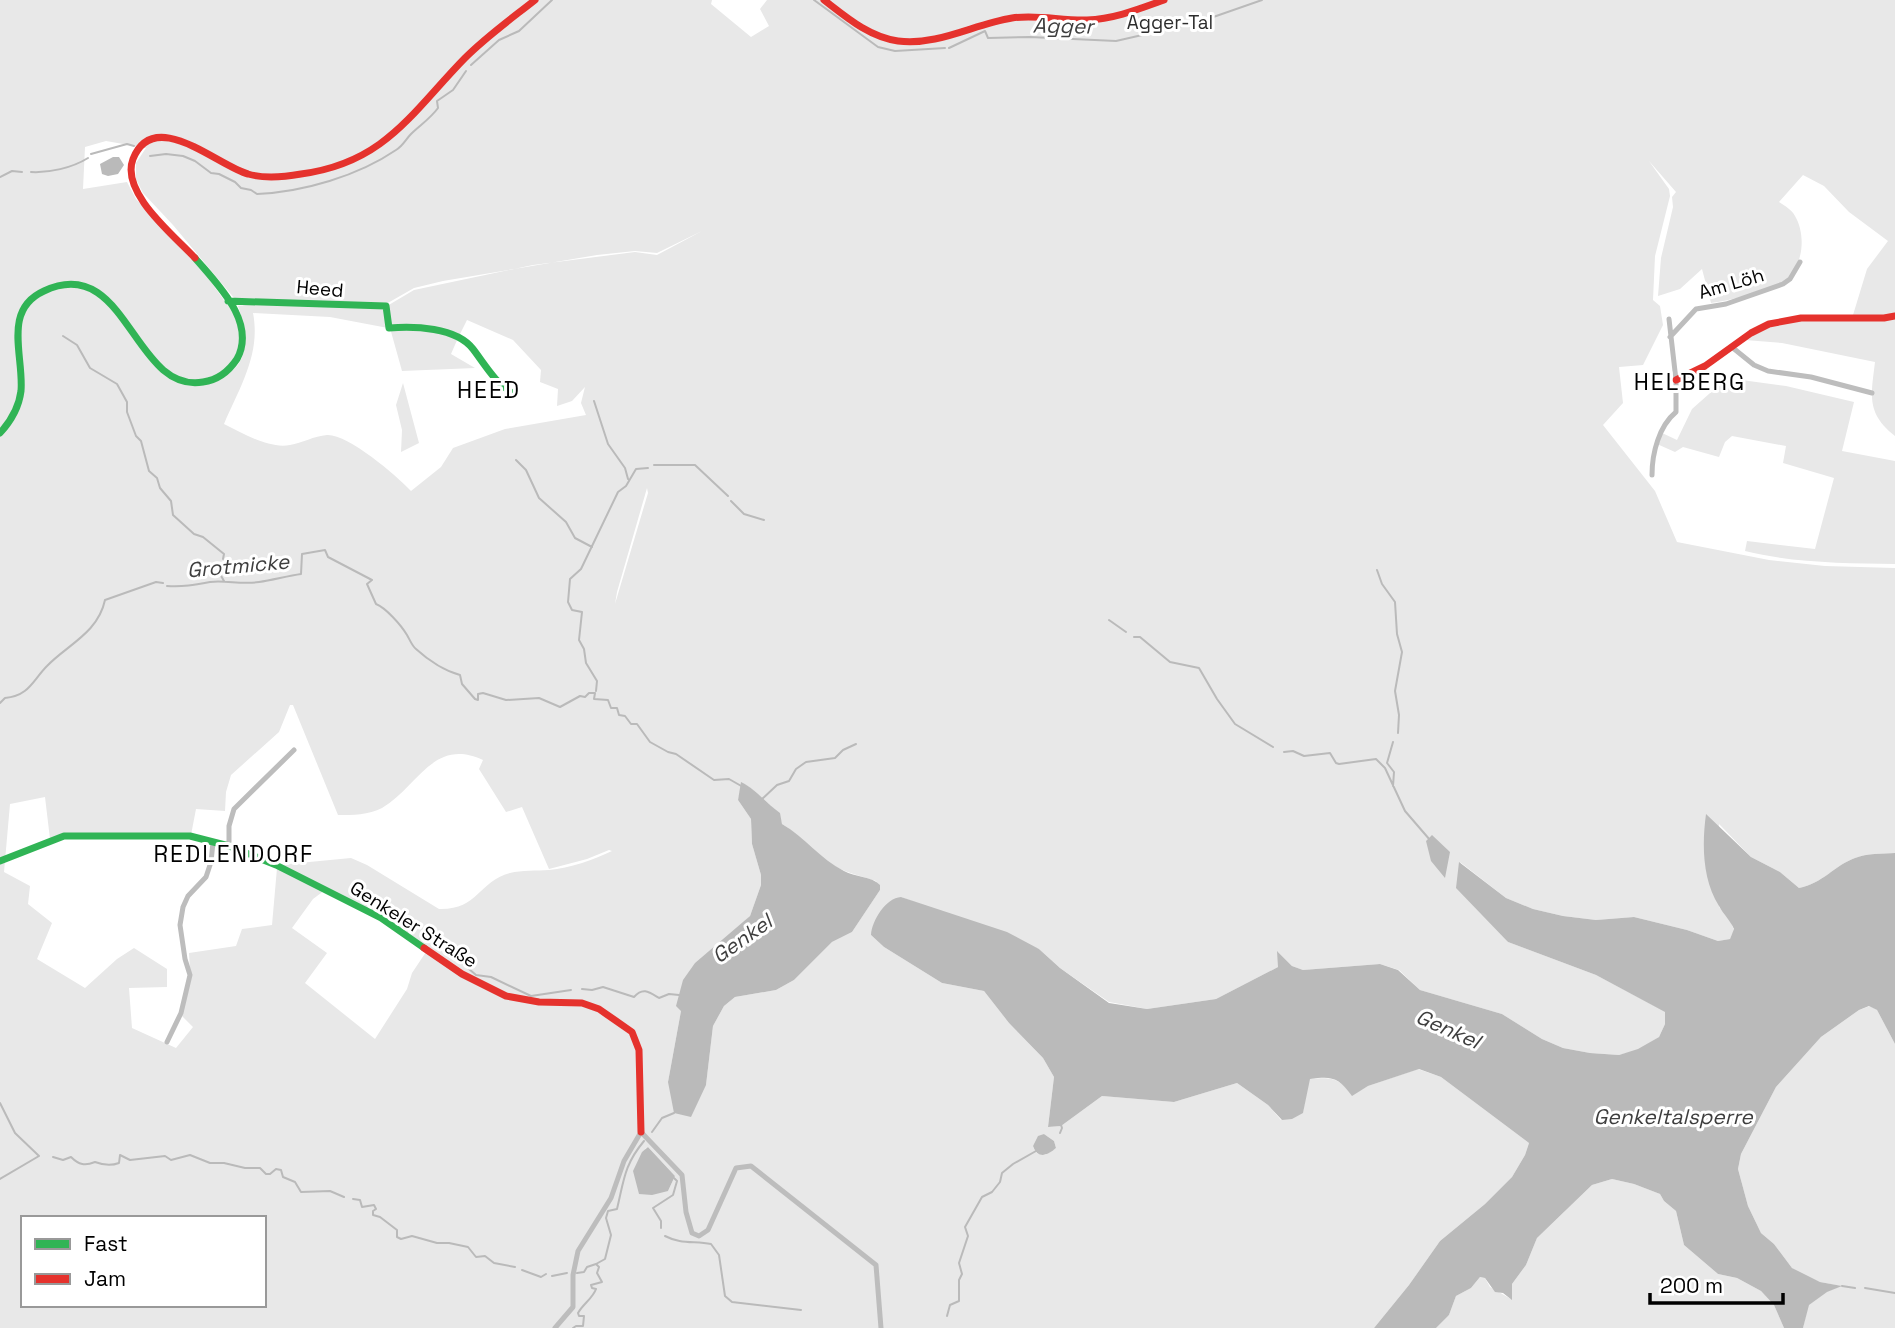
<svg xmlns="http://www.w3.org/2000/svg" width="1895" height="1328" font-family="'Space Grotesk',sans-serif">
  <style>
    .green { fill: #e8e8e8; fill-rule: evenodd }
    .water { fill: #bababa }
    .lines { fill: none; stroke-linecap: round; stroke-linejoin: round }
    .stream { stroke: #bababa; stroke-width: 2 }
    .street { stroke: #bdbdbd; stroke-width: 5 }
    .fast { stroke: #30b455; stroke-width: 7 }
    .jam { stroke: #e5322d; stroke-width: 7 }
    .labels { text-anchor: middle; stroke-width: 6; stroke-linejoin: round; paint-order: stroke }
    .park-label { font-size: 19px; fill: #2d2d2d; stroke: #fff }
    .street-label { font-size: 19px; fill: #000; stroke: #fff }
    .water-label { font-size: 21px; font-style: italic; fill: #3e3e3e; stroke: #fff }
    .quarter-label { font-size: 23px; letter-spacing: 2px; fill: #000; stroke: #fff }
  </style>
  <rect width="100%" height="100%" fill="#fff"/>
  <!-- green -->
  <path class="green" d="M 0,0 L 712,0 L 711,4 L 751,37 L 769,26 L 760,9 L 767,0 L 1895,0 L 1895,436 C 1866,413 1871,396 1875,362 L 1782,343 L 1745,340 C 1768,318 1823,318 1853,315 L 1867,269 L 1888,241 L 1849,212 L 1824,186 L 1803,175 L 1779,202 C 1785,206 1792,210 1795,216 C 1806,235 1803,262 1789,278 C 1776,291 1730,300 1711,303 L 1702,269 L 1680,289 L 1658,296 L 1661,258 L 1673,207 L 1672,197 L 1676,192 L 1649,161 L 1669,189 L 1670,196 L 1655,256 L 1653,300 L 1660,306 L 1663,325 L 1643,365 L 1619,367 L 1623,403 L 1603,425 L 1655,491 L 1677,542 L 1769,560 L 1825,566 L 1895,568 L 1895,853 C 1882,854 1867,853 1855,858 C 1835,865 1822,884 1799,888 L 1780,872 L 1751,857 L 1719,824 L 1719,907 L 1728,916 L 1734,930 L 1730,939 L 1718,941 L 1687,930 L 1634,917 L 1596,920 L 1563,916 L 1533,909 L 1506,898 L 1460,862 L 1508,942 L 1596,975 L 1666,1012 L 1665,1024 L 1659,1037 L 1638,1050 L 1619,1055 L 1590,1053 L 1563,1048 L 1542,1039 L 1502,1014 L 1420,990 L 1399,970 L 1380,964 L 1303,970 L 1292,966 L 1278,952 L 1278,967 L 1216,999 L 1147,1009 L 1109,1002 L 1060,968 L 1039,949 L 901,897 L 871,935 L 884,947 L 942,983 L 984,991 L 1009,1023 L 1043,1058 L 1054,1077 L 1048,1127 L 1061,1126 L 1102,1096 L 1174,1102 L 1237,1083 L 1268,1105 L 1281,1120 L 1303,1112 L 1309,1079 C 1332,1077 1338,1077 1352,1095 L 1368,1086 L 1418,1069 L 1441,1077 L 1529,1143 L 1525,1155 L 1512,1177 L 1485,1204 L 1440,1241 L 1409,1285 L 1374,1328 L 0,1328 ZM 106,141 L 146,148 L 136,163 L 136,179 L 143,193 L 173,225 L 234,298 L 386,304 L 414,288 L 443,281 L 597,255 L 635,251 L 657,253 L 702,231 L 657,255 L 635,252 L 533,265 L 414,290 L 387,306 L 390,326 L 418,325 L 459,336 L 467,320 L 513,340 L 541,370 L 540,382 L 558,389 L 557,406 L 572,401 L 585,387 L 581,403 L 586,415 L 505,429 L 453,448 L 441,467 L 411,491 C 396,475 348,434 327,435 C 314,436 302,443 290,445 C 268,449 243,433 224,424 C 240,387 261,354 253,313 L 330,317 L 388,328 L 385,307 L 275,301 L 238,306 C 244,323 250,350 237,366 C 233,370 227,374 223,377 C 234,359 245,343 239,321 L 206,275 L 136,199 L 127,182 L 83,189 L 85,147 ZM 647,488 L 648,493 L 615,604 L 617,592 ZM 290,705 L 293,705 L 338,815 C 352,815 369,815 382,808 C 418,787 433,737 483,760 L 479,769 L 506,812 L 522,807 L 549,869 L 587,859 L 609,850 L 612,851 C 593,860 570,868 549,870 C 536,871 522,870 510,873 C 478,882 478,910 439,909 L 367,865 L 351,858 L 278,865 L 381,916 L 428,949 L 412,973 L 407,989 L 375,1039 L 305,983 L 327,953 L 292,928 L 313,899 L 325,890 L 277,868 L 272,925 L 242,929 L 236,946 L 189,953 L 190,971 L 181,1015 L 193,1027 L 176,1048 L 132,1028 L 129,988 L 167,987 L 167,969 L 134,948 L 117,959 L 85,988 L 37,959 L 52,923 L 28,904 L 30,886 L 4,872 L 10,804 L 45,797 L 50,839 L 191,835 L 196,809 L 225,811 L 226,792 L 231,775 L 279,732 ZM 742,783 C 757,790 766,803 779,813 L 782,824 C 796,832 807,846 820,857 C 836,870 857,875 876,881 L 880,890 L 852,932 L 832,942 L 794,980 L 776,990 L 735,997 L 724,1006 L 713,1026 L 706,1085 L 668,1082 L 681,1011 L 732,933 L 750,916 L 761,885 L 761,875 L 752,844 L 751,819 L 738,800 ZM 1044,1134 L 1054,1141 L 1056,1148 L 1045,1155 C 1038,1155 1035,1153 1033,1146 ZM 648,1147 L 675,1176 L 668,1191 L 645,1149 ZM 23,1218 L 264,1218 L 264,1305 L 23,1305 Z
    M 417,327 L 458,338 L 451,354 L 475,368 L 402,371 L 390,328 Z
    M 1727,378 L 1786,386 L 1854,402 L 1842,451 L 1895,461 L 1895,564 C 1844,563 1794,563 1745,551 L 1747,541 L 1815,549 L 1834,478 L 1783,463 L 1786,446 L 1732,436 L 1725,442 L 1719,457 L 1683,447 L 1675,452 L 1657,444 L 1660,432 L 1677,440 L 1692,409 Z
    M 403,383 L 419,443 L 401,452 L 402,430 L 396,405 Z
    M 1870,1006 L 1877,1010 L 1895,1044 L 1895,1328 L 1803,1328 L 1808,1305 L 1826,1292 L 1841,1286 L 1820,1282 L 1801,1274 L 1792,1268 L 1774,1244 L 1761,1233 L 1748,1206 L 1738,1169 L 1741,1154 L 1776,1087 L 1821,1037 L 1859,1010 Z
    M 1612,1179 L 1634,1184 L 1660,1194 L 1664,1201 L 1676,1211 L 1684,1245 L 1718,1274 L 1737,1278 L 1761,1291 L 1774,1305 L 1784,1328 L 1436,1328 L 1449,1315 L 1456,1296 L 1471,1288 L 1480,1277 L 1485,1278 L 1490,1287 L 1511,1299 L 1512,1284 L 1526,1265 L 1537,1238 L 1592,1185 Z"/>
  <!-- water -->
  <path class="water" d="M 113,157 L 119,157 L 124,165 L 118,174 L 108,176 L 102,174 L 100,164 Z
    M 741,782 C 757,790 766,803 780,813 L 782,824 C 805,837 820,859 844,871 C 855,877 871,876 880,885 L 880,890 L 852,932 L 832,942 L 794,980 L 776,990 L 735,997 L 724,1006 L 713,1026 L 706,1085 L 691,1117 L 674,1113 L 668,1082 L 681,1011 L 676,1006 L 683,980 L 695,963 L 750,916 L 761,885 L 761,875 L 752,844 L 751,819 L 738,800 Z
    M 1706,814 L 1751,857 L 1780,872 L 1799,888 C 1822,884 1835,865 1855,858 C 1867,853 1882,854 1895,853 L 1895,1044 L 1877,1010 L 1869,1006 L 1859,1010 L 1821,1037 L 1776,1087 L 1741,1154 L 1738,1169 L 1748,1206 L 1761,1233 L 1774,1244 L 1792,1268 L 1820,1282 L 1842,1286 L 1827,1292 L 1809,1305 L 1803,1328 L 1784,1328 L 1774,1305 L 1761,1291 L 1737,1278 L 1718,1274 L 1684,1245 L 1676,1211 L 1664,1201 L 1660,1194 L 1634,1184 L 1612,1179 L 1592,1185 L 1537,1238 L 1526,1265 L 1512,1284 L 1512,1300 L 1503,1293 L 1495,1292 L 1485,1278 L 1480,1277 L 1471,1288 L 1456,1296 L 1449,1315 L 1436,1328 L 1374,1328 L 1409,1285 L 1440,1241 L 1485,1204 L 1512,1177 L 1525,1155 L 1529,1143 L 1441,1077 L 1419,1069 L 1368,1086 L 1352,1096 C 1338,1077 1332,1076 1310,1079 L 1303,1113 L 1292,1119 L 1282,1120 L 1268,1105 L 1237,1083 L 1174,1102 L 1102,1096 L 1061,1126 L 1048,1127 L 1054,1077 L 1043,1058 L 1009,1023 L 984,991 L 942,983 L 884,947 L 871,935 C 872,920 886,898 901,897 L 1007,932 L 1039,949 L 1060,968 L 1109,1003 L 1147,1009 L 1216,999 L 1278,967 L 1277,951 L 1292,966 L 1303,970 L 1380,964 L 1398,970 L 1420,990 L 1502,1014 L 1542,1039 L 1563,1048 L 1590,1053 L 1619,1055 L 1638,1049 L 1659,1037 L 1665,1024 L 1665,1012 L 1596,975 L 1508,942 L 1456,888 L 1459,862 L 1506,898 L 1533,909 L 1563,916 L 1596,920 L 1634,917 L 1687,930 L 1718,941 L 1730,939 L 1734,929 C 1730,920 1724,915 1719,906 C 1702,879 1702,844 1706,814 Z
    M 1432,835 L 1450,852 L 1445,878 L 1431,861 L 1426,841 Z
    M 1044,1134 L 1054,1141 L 1056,1148 C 1048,1155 1038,1160 1033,1146 L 1038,1136 Z
    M 648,1147 L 675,1176 L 668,1191 L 652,1195 L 639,1194 L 633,1171 L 642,1152 Z"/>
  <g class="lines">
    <!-- stream -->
    <path class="stream" d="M 814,0 L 878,47 L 895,51 L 945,48
      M 949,48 L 985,31 L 988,38 L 1030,37 L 1116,41 L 1199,22 L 1262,0
      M 471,65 L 499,40 L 519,31 L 552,0
      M 91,154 L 127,144 L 134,146
      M 150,156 L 166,154 L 183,156 L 195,161 L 211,173 L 219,174 L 235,182 L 241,188 L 251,190 L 257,194 C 303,192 358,176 396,150 C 403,146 406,139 411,134 C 420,125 430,119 438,108 L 437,101 L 453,90 L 466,71
      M 31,172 C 49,173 72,168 88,158
      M 0,177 L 12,171 L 22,172
      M 63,336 L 77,345 L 90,368 L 117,384 L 127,402 L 127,412 L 136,436 L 141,441 L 149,471 L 157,478 L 160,488 L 171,501 L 173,515 L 194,534 L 203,537 L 224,554 L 223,559
      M 594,401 L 608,444 L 625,468 L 628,479
      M 516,460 L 526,470 L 539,498 L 566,522 L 575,538 L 592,547
      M 654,465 L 695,465 L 728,496
      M 731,501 L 744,514 L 764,520
      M 222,566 L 220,574 L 224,581
      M 1377,570 L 1382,584 L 1395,602 L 1397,634 L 1402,652 L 1395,691 L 1399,715 L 1398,733
      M 167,586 C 183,587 194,585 210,582 C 226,580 242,585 259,582 C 273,580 287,576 301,574 L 302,554 L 325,550 L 328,557 L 372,580 L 367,584 L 376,604 C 386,608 401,625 407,635 C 410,640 412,646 416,649 C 428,660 445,671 460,675 L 462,684 L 475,699 L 478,700 L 478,694 L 483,693 L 506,700 L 539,698 L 560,707 L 580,696 L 585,697 L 589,693 L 595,693 L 594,699 L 608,700 L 611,708 L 617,708 L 619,715 L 625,716 L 631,724 L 637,724 L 650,742 L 668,752 L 676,754 L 714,780 L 729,779 L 743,787
      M 1109,620 L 1126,632
      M 1134,637 L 1140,637 L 1170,662 L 1199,668 L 1217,699 L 1235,724 L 1273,747
      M 596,691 L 597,681 L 586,663 L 584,649 L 579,640 L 582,612 L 572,610 L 568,602 L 570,579 L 581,569 L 618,492 L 626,486 L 636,469 L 648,468
      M 0,703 L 5,698 C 29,696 33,680 47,666 C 67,645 98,633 105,600 L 156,582 L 163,583
      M 1393,742 L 1387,763 L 1394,772 L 1393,786
      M 1284,752 L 1293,751 L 1304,756 L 1330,753 L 1336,763 L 1339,764 L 1376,759 L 1385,768 L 1405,811 L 1430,840
      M 761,800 L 777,785 L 789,781 L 796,769 L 806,762 L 835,758 L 843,750 L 856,744
      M 462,963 L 476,975 L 491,977 L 531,996 L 571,990
      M 582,989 L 592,990 L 603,987 L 634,997 C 643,987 649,992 659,998 L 669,994 L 679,995
      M 0,1103 L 15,1133 L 39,1156 L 0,1179
      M 652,1132 L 662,1118 L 674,1113
      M 1060,1133 L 1062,1128 L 1061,1125
      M 53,1157 L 63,1160 L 71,1157 C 79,1165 85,1166 95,1162 C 103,1165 111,1166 119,1163 L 120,1155 L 130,1160 L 165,1156 L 171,1160 L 190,1155 L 210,1163 L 224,1163 L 245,1168 L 260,1168 L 266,1174 L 270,1174 L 276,1169 L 281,1170 L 283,1177 L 295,1182 L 301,1192 L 330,1191 L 344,1197
      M 353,1199 L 360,1200 L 362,1207 L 374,1205 L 376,1209 L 373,1211 L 373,1215 L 380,1217 L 397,1230 L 397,1237 L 401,1239 L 412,1236 L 437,1243 L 449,1243 L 468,1247 L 476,1257 L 485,1256 L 494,1263 L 515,1267
      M 661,1228 L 661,1221 L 653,1208 L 673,1195 L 677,1181 L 674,1178
      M 665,1236 C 680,1244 694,1241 711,1244 L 719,1255 L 725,1296 L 732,1302 L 801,1310
      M 522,1270 L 541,1277 L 546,1274
      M 577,1273 L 584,1272 L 587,1267 L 596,1264
      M 552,1276 L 567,1273
      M 1842,1286 L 1855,1288
      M 1865,1288 L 1895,1293
      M 947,1316 L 950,1305 L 959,1301 L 959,1280 L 962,1274 L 959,1263 L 968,1236 L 965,1227 L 982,1197 L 992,1192 L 1000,1182 L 1002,1173 L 1013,1164 L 1036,1151
      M 573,1328 L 576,1326 L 583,1326 L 584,1316 L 579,1316 L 578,1313 C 583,1304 593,1298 596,1289 L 592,1288 L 591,1285 L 602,1282 L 597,1273 L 599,1267 L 596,1264 L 605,1259 L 611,1235 L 606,1218 L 608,1211 L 617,1209 C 624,1180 624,1165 644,1141"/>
    <!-- street -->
    <path class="street" d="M 1670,337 L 1696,309 L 1726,304 L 1783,284 L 1790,279 L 1800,262
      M 1733,348 L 1754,365 L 1768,371 L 1811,377 L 1872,393
      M 1652,475 C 1652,453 1659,426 1676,412 L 1676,380 L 1669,319
      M 229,846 L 229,826 L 234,809 L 294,750
      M 167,1042 L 181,1013 L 190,975 L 185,959 L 180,925 L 183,907 L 188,896 L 206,877 L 211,862 L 213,842
      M 555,1328 L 573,1307 L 573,1275 L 578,1251 L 611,1198 L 624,1161 L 641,1132 L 682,1175 L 686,1212 L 692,1233 L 699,1236 L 708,1230 L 736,1168 L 751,1166 L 876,1265 L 881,1328"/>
    <!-- fast -->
    <path class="fast" d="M 228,301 L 386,306 L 389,328 C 414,326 456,327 473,349 C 486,366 495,383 514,394
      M 0,433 C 11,421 19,407 21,391 C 24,356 2,310 44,291 C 127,252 133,394 203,382 C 218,380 229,371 237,359 C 257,322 217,284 195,258
      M 0,861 L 64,836 L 190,836 L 229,846 L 276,865 L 381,918 L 424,948"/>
    <!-- jam -->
    <path class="jam" d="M 824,0 C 846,17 869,37 898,41 C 938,46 974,24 1012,18 C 1037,14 1062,21 1087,20 C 1114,19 1139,9 1164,0
      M 195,258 C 175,236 120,193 133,159 C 154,106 218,166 248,174 C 265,179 284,177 301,174 C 385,163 412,112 465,58 C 487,36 511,19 535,0
      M 1676,380 L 1705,366 L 1751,333 L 1769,324 L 1801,318 L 1884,318 L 1895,316
      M 424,948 L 462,974 L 506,996 L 539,1002 L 582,1003 L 599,1009 L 632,1032 L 639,1050 L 641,1132"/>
  </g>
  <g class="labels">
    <!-- park labels -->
    <g class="park-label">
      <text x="1170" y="29">Agger-Tal</text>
    </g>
    <!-- street labels -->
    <g class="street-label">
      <text transform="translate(1731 283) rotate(-16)" y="7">Am Löh</text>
      <text transform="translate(320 288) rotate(5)" y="7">Heed</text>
      <text transform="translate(414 924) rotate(32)" y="7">Genkeler Straße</text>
    </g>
    <!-- water labels -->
    <g class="water-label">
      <text transform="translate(1063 26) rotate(1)" y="7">Agger</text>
      <text transform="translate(238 566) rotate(-5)" y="7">Grotmicke</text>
      <text transform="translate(742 939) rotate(-35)" y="7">Genkel</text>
      <text transform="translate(1448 1029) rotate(24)" y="7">Genkel</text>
      <text x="1673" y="1124">Genkeltalsperre</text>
    </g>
    <!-- quarter labels -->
    <g class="quarter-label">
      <text x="1690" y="390">HELBERG</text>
      <text x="489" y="398">HEED</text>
      <text x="234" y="862">REDLENDORF</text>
    </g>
  </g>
  <!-- legend -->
  <rect x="21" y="1216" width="245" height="91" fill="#ffffff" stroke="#999999" stroke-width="2"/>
  <rect x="35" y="1239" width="35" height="10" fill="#30b455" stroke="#999999" stroke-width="2"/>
  <text x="84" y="1251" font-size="21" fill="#000000">Fast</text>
  <rect x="35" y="1274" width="35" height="10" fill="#e5322d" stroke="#999999" stroke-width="2"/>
  <text x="84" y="1286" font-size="21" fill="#000000">Jam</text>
  <!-- scale -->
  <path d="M1650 1293v10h133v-10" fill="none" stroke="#000000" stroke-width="3.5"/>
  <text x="1660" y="1293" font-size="21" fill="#000000" stroke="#ffffff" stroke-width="5" paint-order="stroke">200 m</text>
</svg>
